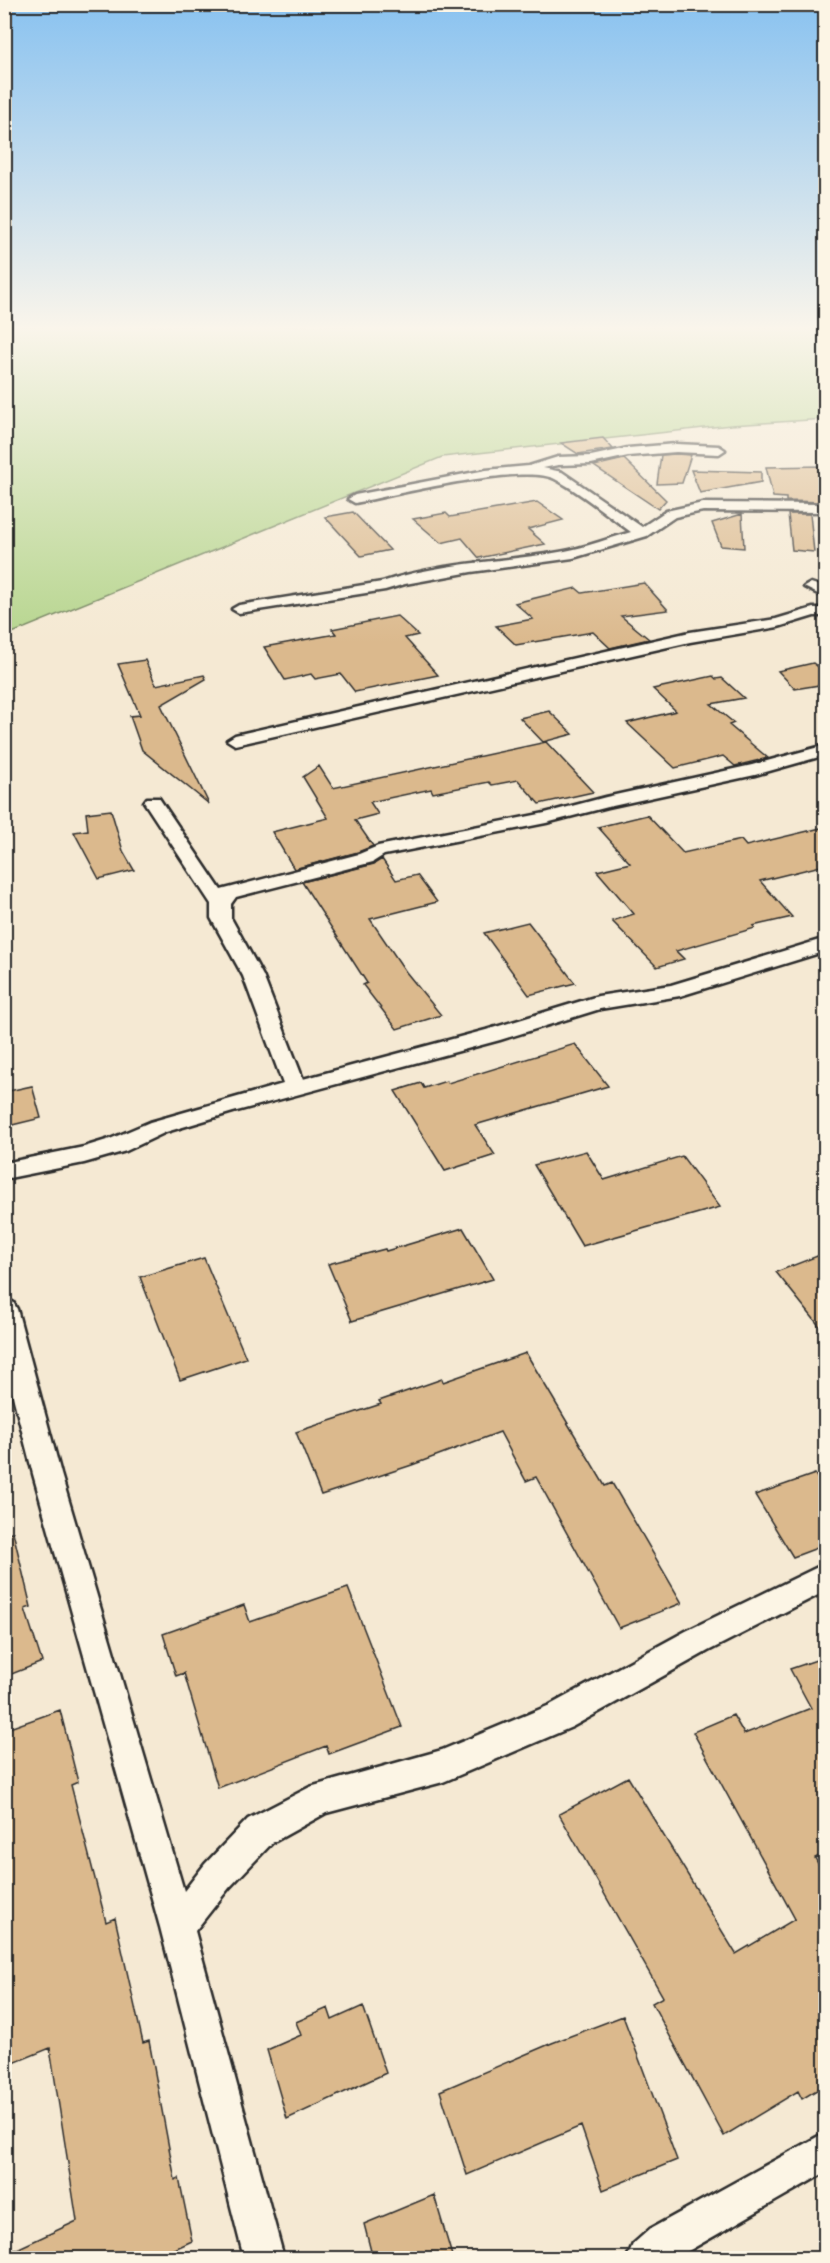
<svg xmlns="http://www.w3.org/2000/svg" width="830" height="2263" font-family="'Playpen Sans',sans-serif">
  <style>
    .green { fill: #b6d58e; stroke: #70805c; stroke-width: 1.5 }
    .building { fill: #dbb98d; stroke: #2b2b2b; stroke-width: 1.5 }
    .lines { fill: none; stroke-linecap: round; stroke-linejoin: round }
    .street-casing { stroke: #2b2b2b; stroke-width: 5 }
    .street { fill: #fcf5e5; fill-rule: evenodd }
  </style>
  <rect width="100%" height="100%" fill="#f5e9d3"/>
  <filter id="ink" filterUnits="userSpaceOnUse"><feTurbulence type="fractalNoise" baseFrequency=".0167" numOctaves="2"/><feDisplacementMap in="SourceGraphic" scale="12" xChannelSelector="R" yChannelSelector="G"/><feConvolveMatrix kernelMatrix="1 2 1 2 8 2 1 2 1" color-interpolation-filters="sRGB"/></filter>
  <g filter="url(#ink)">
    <!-- green -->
    <path class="green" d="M 4,326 L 825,326 L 825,419 L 731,425 L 442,457 L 5,636 Z"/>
    <!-- building -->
    <path class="building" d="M 603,438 L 613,449 L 578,454 L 561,443 Z
      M 676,454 L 691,455 L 682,483 L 657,484 L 661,455 Z
      M 624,459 L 666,500 L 658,509 L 594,466 Z
      M 823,466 L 825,502 L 786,501 L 786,498 L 773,497 L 766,467 Z
      M 691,470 L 761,472 L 761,482 L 700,493 Z
      M 537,502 L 563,520 L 528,529 L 545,544 L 479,558 L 462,538 L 441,543 L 413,519 L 446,513 L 450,517 Z
      M 353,512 L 390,550 L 361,556 L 325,517 Z
      M 742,514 L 744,548 L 721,546 L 712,523 Z
      M 788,514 L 810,514 L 814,552 L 792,550 Z
      M 644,583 L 668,610 L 621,616 L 649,639 L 610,648 L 593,632 L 516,645 L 496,626 L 533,619 L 515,603 L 576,588 L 582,593 Z
      M 397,616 L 418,635 L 405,638 L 438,675 L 355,692 L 341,674 L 315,679 L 311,674 L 285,680 L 264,647 L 336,634 L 332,629 Z
      M 145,660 L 156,685 L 204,675 L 206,679 L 161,705 L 209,804 L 142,750 L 130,716 L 140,715 L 118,664 Z
      M 813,663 L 825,672 L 825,684 L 795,689 L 778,671 Z
      M 713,676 L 716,679 L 722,678 L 744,698 L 711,704 L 734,723 L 729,725 L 768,758 L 735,766 L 723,756 L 675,768 L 627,723 L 676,711 L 653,689 Z
      M 549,711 L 573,734 L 543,742 L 520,718 Z
      M 546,742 L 593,792 L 539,804 L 518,780 L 492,785 L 489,782 L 433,793 L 431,789 L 370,802 L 378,814 L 355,820 L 373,846 L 358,852 L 294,869 L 272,832 L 328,818 L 303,777 L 319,766 L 333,788 Z
      M 111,810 L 123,851 L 134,870 L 99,879 L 74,832 L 88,830 L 86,813 Z
      M 647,815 L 683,853 L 741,840 L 746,846 L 825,827 L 825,865 L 760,881 L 792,917 L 753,926 L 755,928 L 676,951 L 684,959 L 657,967 L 612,921 L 634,914 L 597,871 L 630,863 L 598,827 Z
      M 382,859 L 396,880 L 417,875 L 437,902 L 370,919 L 406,972 L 441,1015 L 397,1029 L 363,985 L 367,983 L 302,882 L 374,864 Z
      M 528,922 L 575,983 L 529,995 L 484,933 Z
      M 575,1044 L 608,1086 L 475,1125 L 495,1155 L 445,1171 L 395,1091 L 421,1083 L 424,1088 L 446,1081 L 448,1083 Z
      M 32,1086 L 41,1118 L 4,1127 L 4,1092 Z
      M 586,1151 L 604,1180 L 682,1156 L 720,1207 L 582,1246 L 534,1165 Z
      M 463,1228 L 493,1279 L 352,1321 L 328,1264 L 385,1249 L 386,1251 Z
      M 825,1253 L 825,1333 L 776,1272 Z
      M 204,1258 L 246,1358 L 180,1380 L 140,1277 Z
      M 526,1353 L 605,1486 L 612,1483 L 682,1603 L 619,1628 L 536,1477 L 526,1481 L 500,1432 L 412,1465 L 321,1495 L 296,1432 L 381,1404 L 379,1401 L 442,1379 L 443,1382 Z
      M 815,1474 L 825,1491 L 825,1545 L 793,1557 L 755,1495 Z
      M 13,1532 L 31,1607 L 25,1609 L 42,1662 L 4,1677 L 4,1533 Z
      M 348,1588 L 402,1727 L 329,1754 L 326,1746 L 218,1788 L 184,1673 L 176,1676 L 163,1634 L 244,1605 L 250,1622 Z
      M 825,1657 L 825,1853 L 815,1858 L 825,1876 L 825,2085 L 802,2099 L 798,2091 L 724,2136 L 652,2003 L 663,1997 L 559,1814 L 628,1777 L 736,1954 L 795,1919 L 693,1732 L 733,1715 L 744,1734 L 811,1708 L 790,1669 Z
      M 60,1710 L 78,1782 L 71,1785 L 106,1922 L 115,1918 L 143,2043 L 149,2041 L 175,2180 L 179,2178 L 192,2241 L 153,2259 L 4,2259 L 4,2255 L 77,2221 L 50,2048 L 4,2067 L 4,1730 Z
      M 363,2006 L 386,2073 L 287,2119 L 267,2050 L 301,2035 L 296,2022 L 328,2008 L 332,2020 Z
      M 623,2016 L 677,2160 L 603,2190 L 581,2126 L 467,2175 L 440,2091 L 552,2043 Z
      M 434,2195 L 453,2259 L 373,2259 L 364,2224 Z"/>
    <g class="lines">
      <!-- street casing -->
      <g class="street-casing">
        <path id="street" d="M 676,444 L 719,446 L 725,450 L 719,454 L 676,452 L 628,456 L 591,464 L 558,465 L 543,468 L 562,472 L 642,527 L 666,511 L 703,503 L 826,504 L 826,512 L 703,511 L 675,517 L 647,536 L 573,558 L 471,572 L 405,584 L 385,590 L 239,613 L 232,609 L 239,605 L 382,582 C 440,562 505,562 565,551 C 587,547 610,538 631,532 C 607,515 582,493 555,479 C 523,463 395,495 355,503 L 348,499 L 355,495 L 486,470 L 529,466 L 558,457 L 591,456 L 628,448 Z
          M 811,583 L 826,588 L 826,598 L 804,587 Z
          M 813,608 L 826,608 L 826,616 L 814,616 L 778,627 L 690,642 L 235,745 L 227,740 L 235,735 L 690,632 L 776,619 Z
          M 826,745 L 826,755 L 755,775 L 608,807 L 546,823 L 384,855 L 373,862 L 236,897 L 231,904 L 231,918 L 263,976 L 303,1079 L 486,1030 L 598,996 L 671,985 L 826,938 L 826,951 L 680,996 L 600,1009 L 500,1040 L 233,1112 L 166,1132 L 126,1151 L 84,1163 L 4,1179 L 4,1163 L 84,1147 L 110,1139 L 150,1122 L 283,1084 L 243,976 L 211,918 L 211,904 L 144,802 L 147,798 L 159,798 L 221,890 L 359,854 L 378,846 L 545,813 L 606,797 L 752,765 Z
          M 4,1299 L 13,1302 L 17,1309 L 61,1474 L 184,1891 L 205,1864 L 248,1819 L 310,1787 L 442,1750 L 550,1705 L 686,1631 L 826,1563 L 826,1591 L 708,1651 L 572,1727 L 443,1782 L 326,1813 L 272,1843 L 229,1888 L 195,1931 L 284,2258 L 244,2258 L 160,1927 L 33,1474 L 4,1361 Z
          M 826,2132 L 826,2172 L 676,2258 L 627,2258 L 633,2244 L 650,2229 Z"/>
      </g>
      <!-- street -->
      <use href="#street" class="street"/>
    </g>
  </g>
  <!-- sky -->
  <linearGradient id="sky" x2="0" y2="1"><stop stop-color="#89c2f0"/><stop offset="0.51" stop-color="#faf5eb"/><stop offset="1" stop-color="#faf5eb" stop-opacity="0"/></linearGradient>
  <rect width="830" height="643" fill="url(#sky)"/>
  <!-- margin -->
  <rect width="830" height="2263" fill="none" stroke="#fcf5e5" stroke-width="24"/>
  <rect x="12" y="12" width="806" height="2239" fill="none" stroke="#2b2b2b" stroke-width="2" filter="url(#ink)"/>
</svg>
